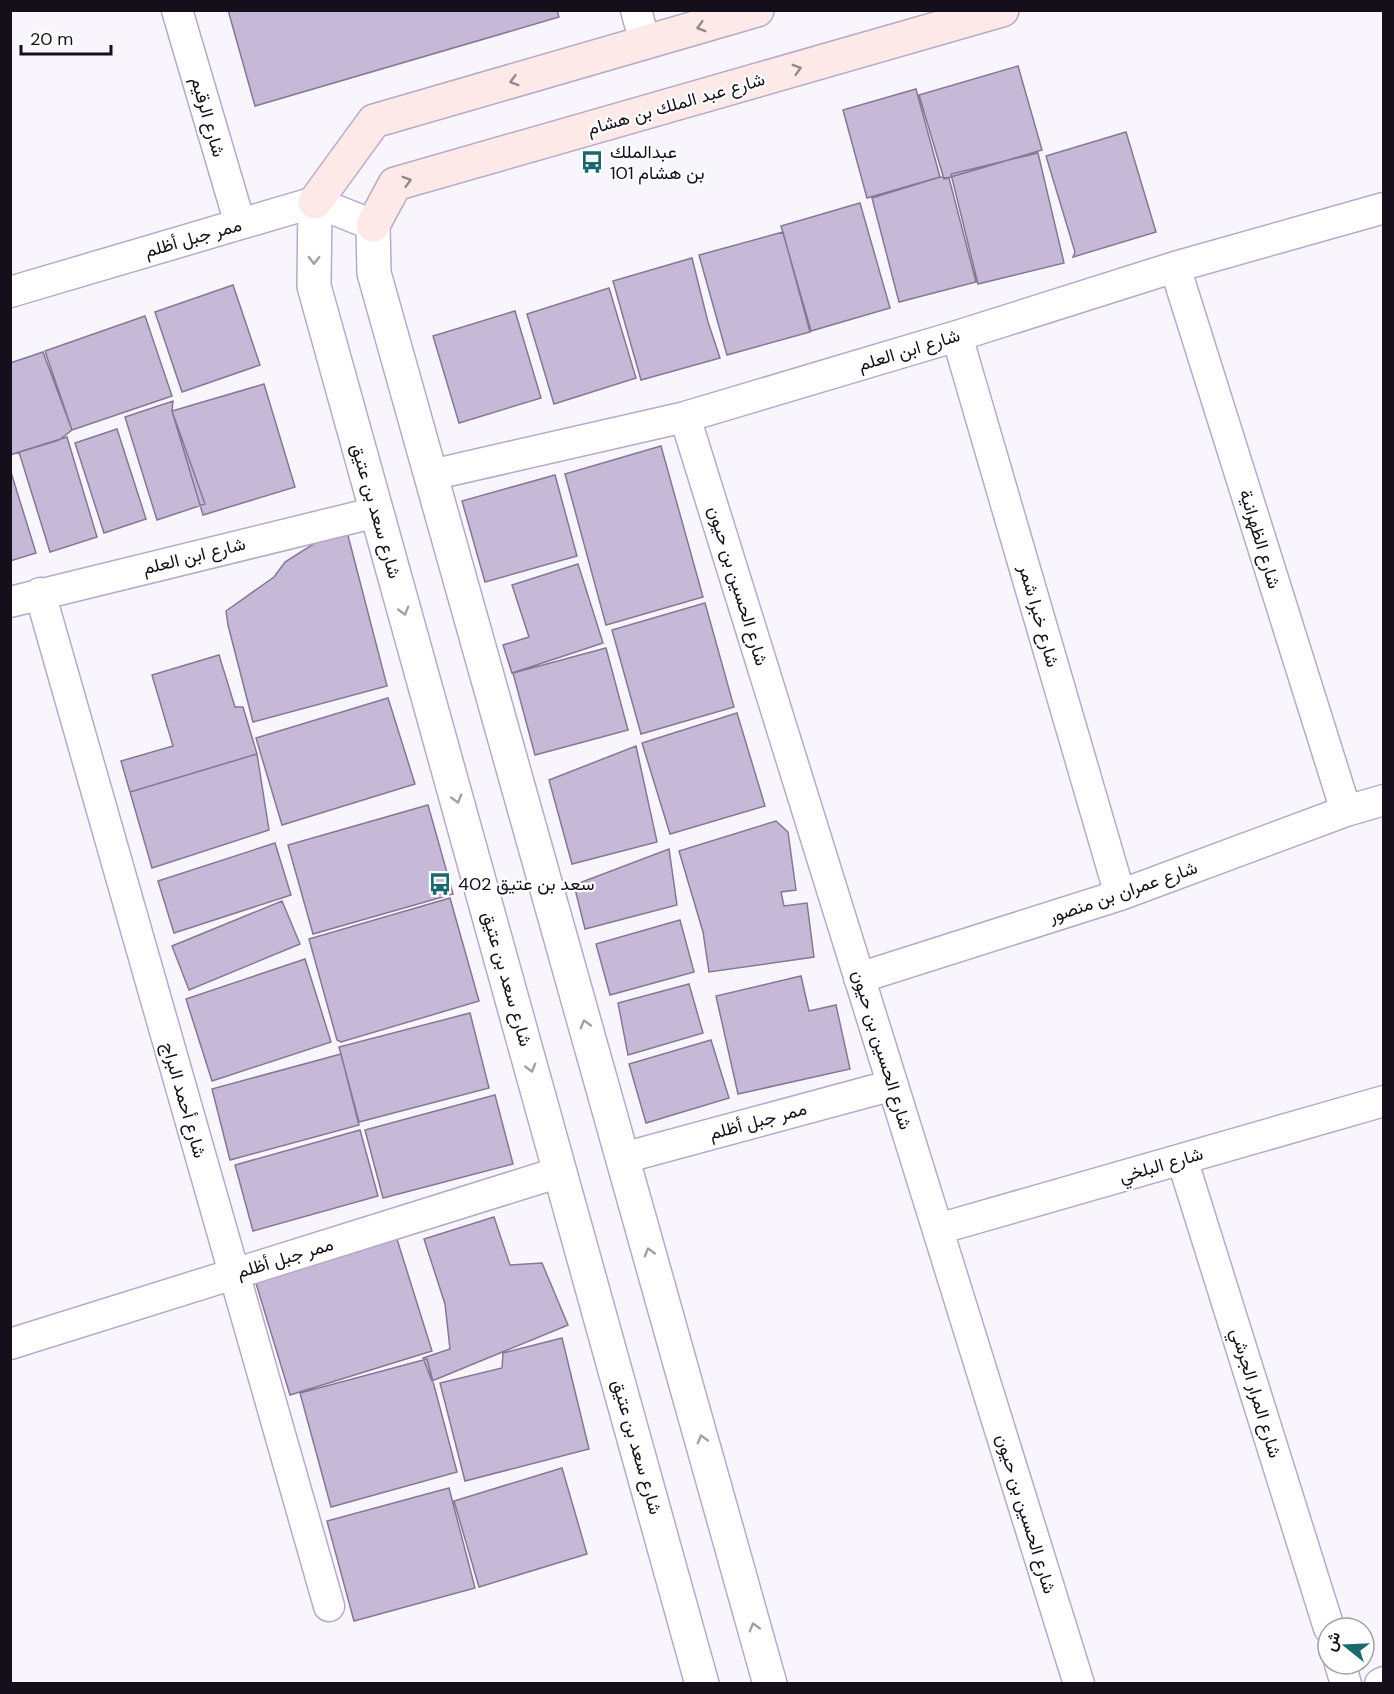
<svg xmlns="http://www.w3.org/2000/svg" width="1394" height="1694" font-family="'DM Sans',Vazirmatn,sans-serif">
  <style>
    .building { fill: #c6b8d7; stroke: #857895; stroke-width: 1.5 }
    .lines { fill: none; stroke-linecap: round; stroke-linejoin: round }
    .minor-casing { stroke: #b7aac9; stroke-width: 33 }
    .tertiary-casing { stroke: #b7aac9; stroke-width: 36 }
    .secondary-casing { stroke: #b7aac9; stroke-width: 36 }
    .minor { stroke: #fff; stroke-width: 30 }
    .tertiary { stroke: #fff; stroke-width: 33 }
    .secondary { stroke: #fde9e8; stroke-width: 33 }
    .oneway { stroke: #94878b }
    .oneway2 { stroke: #a19fa3 }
    .labels { text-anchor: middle; stroke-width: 4.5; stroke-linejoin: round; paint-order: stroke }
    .street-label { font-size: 18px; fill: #140f1a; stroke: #fff }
    .poi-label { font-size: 18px; fill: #140f1a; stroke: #fff; text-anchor: start }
  </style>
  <rect width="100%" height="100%" fill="#f8f5fc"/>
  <!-- building -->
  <path class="building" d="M 228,10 L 557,10 L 559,17 L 255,106 Z
    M 1018,66 L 1042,150 L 944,179 L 919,95 Z
    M 916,89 L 940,177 L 867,198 L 843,110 Z
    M 1126,132 L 1156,232 L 1073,257 L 1075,252 L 1046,156 Z
    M 1038,153 L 1064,263 L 978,284 L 951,174 Z
    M 940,177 L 949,178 L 976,282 L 899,302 L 872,198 Z
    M 860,203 L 890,308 L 811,331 L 781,226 Z
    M 783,232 L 810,332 L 727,355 L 699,255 Z
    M 692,258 L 708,322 L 720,358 L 641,380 L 613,281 Z
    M 233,285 L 260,365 L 182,392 L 155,312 Z
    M 609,288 L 636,378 L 554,404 L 527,314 Z
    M 515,311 L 541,398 L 459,423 L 433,336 Z
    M 145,316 L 172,396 L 72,430 L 45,351 Z
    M 43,352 L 72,430 L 59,440 L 10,455 L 10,363 Z
    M 264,384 L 295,487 L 203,515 L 172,411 Z
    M 173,401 L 172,411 L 205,504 L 157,520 L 125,417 Z
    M 117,429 L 146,519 L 104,533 L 75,443 Z
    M 67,437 L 97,537 L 50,552 L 19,452 Z
    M 661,446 L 703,597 L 606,625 L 565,474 Z
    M 10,469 L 36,553 L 10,561 Z
    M 555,475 L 577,556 L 485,582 L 462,501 Z
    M 345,524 L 387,686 L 253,722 L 228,625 L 226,611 L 274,577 L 285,562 Z
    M 578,564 L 603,643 L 512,673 L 503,645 L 529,637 L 512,585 Z
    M 705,603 L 734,707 L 641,734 L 612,630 Z
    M 606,648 L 628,730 L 535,755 L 513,673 Z
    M 219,655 L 235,707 L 243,707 L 257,754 L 130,792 L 121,761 L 173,746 L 152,675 Z
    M 388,698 L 415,784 L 282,825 L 256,738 Z
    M 737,713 L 765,806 L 670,834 L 642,743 Z
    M 636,746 L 657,842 L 572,864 L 549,780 Z
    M 257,754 L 269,830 L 152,868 L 130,792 Z
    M 428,805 L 453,894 L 313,934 L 288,845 Z
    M 776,821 L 788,832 L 796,890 L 781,892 L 784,906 L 807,903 L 814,957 L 709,972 L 703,932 L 679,851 Z
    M 275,843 L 291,895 L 174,933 L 158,881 Z
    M 669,849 L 677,905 L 585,929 L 574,885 Z
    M 450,898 L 479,1001 L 341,1042 L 337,1040 L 309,939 Z
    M 282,901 L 300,944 L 189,990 L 172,946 Z
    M 680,920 L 694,972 L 610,995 L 596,944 Z
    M 305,959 L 331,1042 L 212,1081 L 186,999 Z
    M 801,976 L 809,1011 L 836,1005 L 850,1069 L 738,1094 L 716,996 Z
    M 689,984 L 703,1033 L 628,1055 L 618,1003 Z
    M 470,1013 L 489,1088 L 359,1122 L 339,1047 Z
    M 711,1040 L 729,1098 L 646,1123 L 629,1064 Z
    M 341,1054 L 359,1125 L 230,1160 L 212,1089 Z
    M 495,1095 L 513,1164 L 383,1198 L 365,1130 Z
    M 360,1130 L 378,1196 L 253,1231 L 235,1165 Z
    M 494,1217 L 510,1265 L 542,1263 L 568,1325 L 432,1381 L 423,1358 L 450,1349 L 445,1304 L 424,1239 Z
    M 396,1236 L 432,1351 L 290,1395 L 255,1280 Z
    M 562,1338 L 589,1449 L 465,1481 L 440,1383 L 502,1368 L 503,1353 Z
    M 427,1359 L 457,1472 L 331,1507 L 300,1393 Z
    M 562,1468 L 587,1554 L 479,1587 L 454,1501 Z
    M 449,1488 L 475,1588 L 354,1621 L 327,1521 Z"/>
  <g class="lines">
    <!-- minor casing -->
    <g class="minor-casing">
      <path id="minor" d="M 177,10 L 240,224
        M 636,10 L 645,43
        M 1175,267 L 1346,811
        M 10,292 L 315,202 L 373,225
        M 957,336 L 1120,895
        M 685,417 L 1079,1684
        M 431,475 L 685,417 L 957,336 L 1175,267 L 1384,208
        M 40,593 L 329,1606
        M 10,602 L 377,512
        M 859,978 L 1120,895 L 1346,811 L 1384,800
        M 623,1158 L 893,1085
        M 1182,1159 L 1329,1628
        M 938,1229 L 1384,1101
        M 10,1344 L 560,1172
        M 1340,1664 L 1346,1684
        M 1380,1684 L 1384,1682"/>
    </g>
    <!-- tertiary casing -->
    <g class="tertiary-casing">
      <path id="tertiary" d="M 315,202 L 314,286 L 702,1684
        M 373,225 L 374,273 L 770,1684"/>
    </g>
    <!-- secondary casing -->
    <g class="secondary-casing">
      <path id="secondary" d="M 315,202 L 374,121 L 757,10
        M 373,225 L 395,184 L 1002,10"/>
    </g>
    <!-- minor -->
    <use href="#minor" class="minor"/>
    <!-- tertiary -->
    <use href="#tertiary" class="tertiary"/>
    <!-- secondary -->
    <use href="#secondary" class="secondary"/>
  </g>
  <!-- one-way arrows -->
  <defs><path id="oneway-chevron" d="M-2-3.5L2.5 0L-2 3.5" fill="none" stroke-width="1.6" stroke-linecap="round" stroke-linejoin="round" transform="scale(1.5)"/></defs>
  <g class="oneway">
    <use href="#oneway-chevron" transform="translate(701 27) rotate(164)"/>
    <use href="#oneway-chevron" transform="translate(797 69) rotate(-16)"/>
    <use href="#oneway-chevron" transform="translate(514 81) rotate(164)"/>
    <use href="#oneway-chevron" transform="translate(407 181) rotate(-16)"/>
  </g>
  <g class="oneway2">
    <use href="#oneway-chevron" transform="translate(314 260) rotate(91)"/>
    <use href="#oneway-chevron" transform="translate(404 611) rotate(74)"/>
    <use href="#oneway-chevron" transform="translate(457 799) rotate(74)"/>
    <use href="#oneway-chevron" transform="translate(585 1024) rotate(-106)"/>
    <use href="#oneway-chevron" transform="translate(531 1068) rotate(74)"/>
    <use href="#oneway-chevron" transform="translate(649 1252) rotate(-106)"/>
    <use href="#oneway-chevron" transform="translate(702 1439) rotate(-106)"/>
    <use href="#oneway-chevron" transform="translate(754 1627) rotate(-106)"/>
  </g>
  <!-- icons -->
  <defs>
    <g id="bus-bare" transform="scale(1.8)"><path d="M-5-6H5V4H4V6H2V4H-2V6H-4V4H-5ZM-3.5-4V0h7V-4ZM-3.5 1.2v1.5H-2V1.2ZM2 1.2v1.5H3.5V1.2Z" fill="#1b686d" stroke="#fff" stroke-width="2.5" paint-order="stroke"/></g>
  </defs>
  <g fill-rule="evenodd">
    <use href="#bus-bare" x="592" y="162"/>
    <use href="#bus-bare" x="440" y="884"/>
  </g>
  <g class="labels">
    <!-- street labels -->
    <g class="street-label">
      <text transform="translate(676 104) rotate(-16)" y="6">شارع عبد الملك بن هشام</text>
      <text transform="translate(208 117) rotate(74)" y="6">شارع الرقيم</text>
      <text transform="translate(193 238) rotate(-16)" y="6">ممر جبل أظلم</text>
      <text transform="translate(909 350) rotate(-17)" y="6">شارع ابن العلم</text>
      <text transform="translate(376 511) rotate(74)" y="6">شارع سعد بن عتيق</text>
      <text transform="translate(1260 539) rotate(73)" y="6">شارع الظهرانية</text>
      <text transform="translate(194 556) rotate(-14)" y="6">شارع ابن العلم</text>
      <text transform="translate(738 586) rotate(73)" y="6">شارع الحسين بن حيون</text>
      <text transform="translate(1039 616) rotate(74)" y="6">شارع خبرا شمر</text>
      <text transform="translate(1123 892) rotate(-19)" y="6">شارع عمران بن منصور</text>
      <text transform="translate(507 979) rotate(74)" y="6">شارع سعد بن عتيق</text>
      <text transform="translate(882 1050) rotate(73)" y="6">شارع الحسين بن حيون</text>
      <text transform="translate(184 1100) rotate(74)" y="6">شارع أحمد البراج</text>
      <text transform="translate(758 1121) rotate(-15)" y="6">ممر جبل أظلم</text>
      <text transform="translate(1161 1165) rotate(-16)" y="6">شارع البلخي</text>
      <text transform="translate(285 1258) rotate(-17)" y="6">ممر جبل أظلم</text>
      <text transform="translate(1256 1393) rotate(73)" y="6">شارع المرار الجرشي</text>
      <text transform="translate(637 1447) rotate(74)" y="6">شارع سعد بن عتيق</text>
      <text transform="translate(1026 1514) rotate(73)" y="6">شارع الحسين بن حيون</text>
    </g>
    <!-- poi labels -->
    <g class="poi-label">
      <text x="610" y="158">عبدالملك<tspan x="610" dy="21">بن هشام 101</tspan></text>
      <text x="458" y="890">سعد بن عتيق 402</text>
    </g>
  </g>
  <!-- border -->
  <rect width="1394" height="1694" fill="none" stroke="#140f1a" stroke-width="24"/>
  <!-- north arrow -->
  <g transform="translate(1346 1646) rotate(288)"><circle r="28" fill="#ffffff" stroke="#a19fa3" stroke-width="1.5"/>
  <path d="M0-4.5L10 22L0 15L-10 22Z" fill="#1b686d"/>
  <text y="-9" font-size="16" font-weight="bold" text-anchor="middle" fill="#140f1a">ش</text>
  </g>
  <!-- scale -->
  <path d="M21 45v9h90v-9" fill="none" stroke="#140f1a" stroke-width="3"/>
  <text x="30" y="45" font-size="18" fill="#140f1a" stroke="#ffffff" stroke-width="4.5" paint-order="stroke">20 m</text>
</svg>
